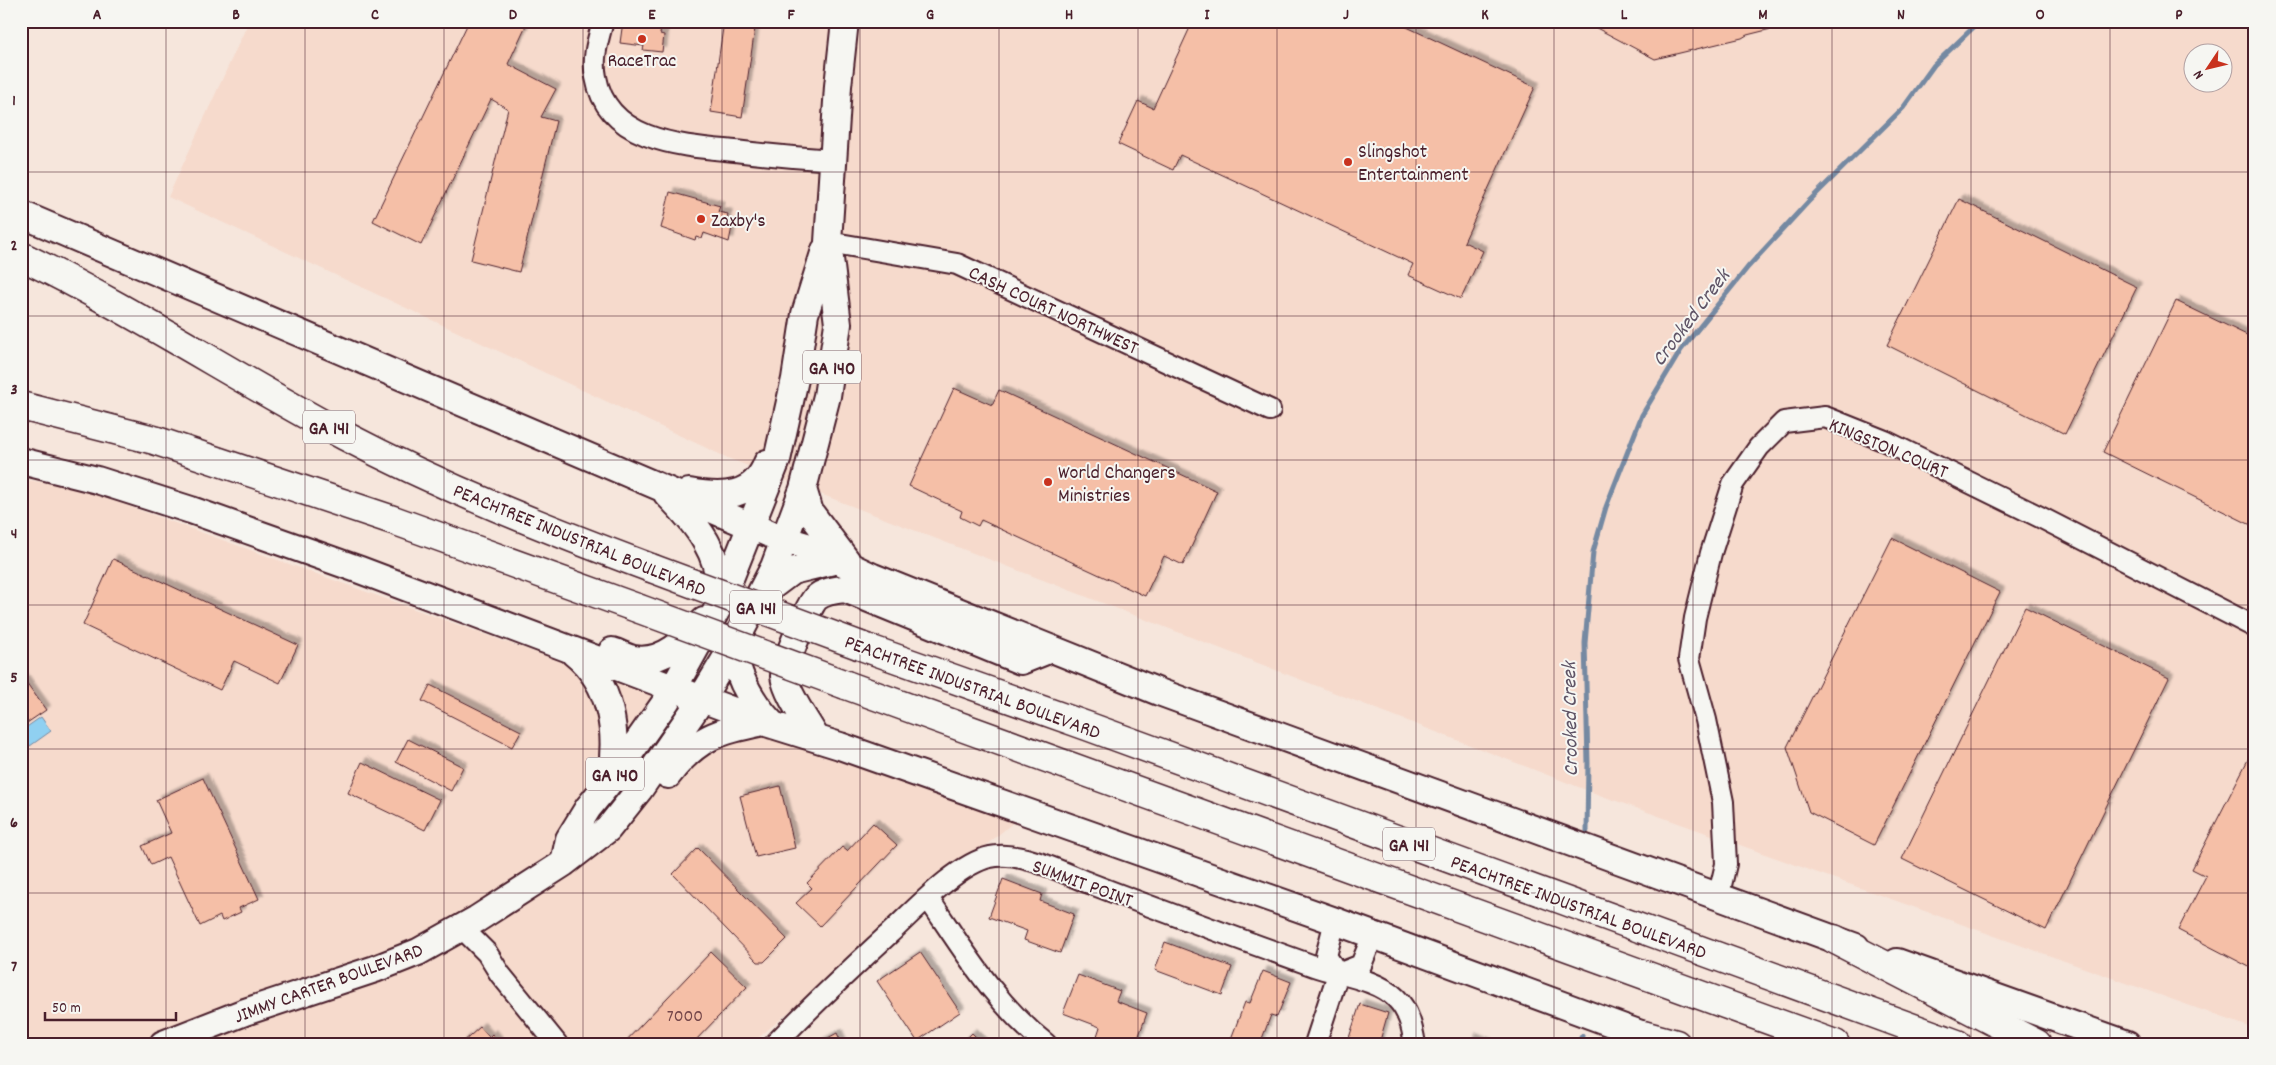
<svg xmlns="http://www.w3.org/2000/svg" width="2276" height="1065" font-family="Dekko,sans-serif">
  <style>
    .built { fill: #f6dacc; fill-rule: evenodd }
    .water { fill: #90d0f1; stroke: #7489a2 }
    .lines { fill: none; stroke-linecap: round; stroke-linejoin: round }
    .stream { stroke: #7489a2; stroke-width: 5 }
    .building { fill: #f5bfa7; stroke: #4a1f2b; filter: url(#shadow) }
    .minor-casing { stroke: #4a1f2b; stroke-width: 24 }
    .major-casing { stroke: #4a1f2b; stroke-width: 30 }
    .highway-casing { stroke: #4a1f2b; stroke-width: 31 }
    .minor { stroke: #f6f6f2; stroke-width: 20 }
    .major { stroke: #f6f6f2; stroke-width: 26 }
    .highway { stroke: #f6f6f2; stroke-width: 28 }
    .highway-bridge-casing { stroke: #4a1f2b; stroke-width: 31; stroke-linecap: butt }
    .highway-bridge { stroke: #f6f6f2; stroke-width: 28 }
    .grid { fill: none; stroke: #4a1f2b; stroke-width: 1; stroke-opacity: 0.55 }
    .poi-dot { fill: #c8321e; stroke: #f6f6f2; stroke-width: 2 }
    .labels { text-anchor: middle; stroke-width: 4; stroke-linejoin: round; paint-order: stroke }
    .number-label { font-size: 18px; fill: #75474a }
    .shield { fill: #f6f6f2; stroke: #7e6067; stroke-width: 1 }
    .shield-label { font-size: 19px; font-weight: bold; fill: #4a1f2b }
    .poi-label { font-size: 20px; fill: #4a1f2b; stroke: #f6f6f2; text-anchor: start }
    .street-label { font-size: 20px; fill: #4a1f2b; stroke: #f6f6f2 }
    .water-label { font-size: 21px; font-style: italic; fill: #5f5466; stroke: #f6f6f2 }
    .neatline { fill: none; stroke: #4a1f2b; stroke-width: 2 }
    .grid-label { font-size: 16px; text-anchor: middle; font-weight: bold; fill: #4a1f2b }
  </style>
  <defs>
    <filter id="shadow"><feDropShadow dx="4.5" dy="-4.5" stdDeviation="1" flood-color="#0004"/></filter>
  </defs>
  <rect width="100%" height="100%" fill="#f6e6dc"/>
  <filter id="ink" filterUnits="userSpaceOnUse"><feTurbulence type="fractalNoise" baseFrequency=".02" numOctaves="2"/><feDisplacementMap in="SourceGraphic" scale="10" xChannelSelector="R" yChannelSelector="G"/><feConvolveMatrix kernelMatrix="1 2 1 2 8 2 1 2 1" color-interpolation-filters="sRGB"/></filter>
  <g filter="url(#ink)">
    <!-- built -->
    <path class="built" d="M 249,21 L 2255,21 L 2255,1029 L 1594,793 L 730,459 L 168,197 ZM 2194,52 L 2224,52 L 2224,82 L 2194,82 Z
      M 21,479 L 78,488 L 717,718 L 1022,815 L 751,1044 L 21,1044 Z"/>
    <!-- water -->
    <path class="water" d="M 41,717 L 51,731 L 30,746 L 21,731 Z"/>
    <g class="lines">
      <!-- stream -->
      <path class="stream" d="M 1587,831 L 1588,763 L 1585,643 L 1593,552 L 1606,507 L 1642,415 L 1681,350 L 1748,267 L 1808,202 L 1903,108 L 1934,65 L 1980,21
        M 1577,1044 L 1582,1036"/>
    </g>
    <!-- building -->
    <path class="building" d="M 469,21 L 528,21 L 508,64 L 556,89 L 541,117 L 556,121 L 519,272 L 471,260 L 508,109 L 491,99 L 421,245 L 373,221 Z
      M 623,21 L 662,21 L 660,34 L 664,35 L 662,52 L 643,50 L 644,46 L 620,43 Z
      M 724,21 L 756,21 L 742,117 L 711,112 Z
      M 1193,21 L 1394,21 L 1535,87 L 1464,242 L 1483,251 L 1461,299 L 1408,275 L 1413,264 L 1180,155 L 1173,170 L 1118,144 L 1138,101 L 1153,108 Z
      M 1588,21 L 1790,21 L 1783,26 L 1747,35 L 1742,38 L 1655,59 L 1587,23 Z
      M 670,192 L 720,206 L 718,212 L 728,214 L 725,225 L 732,227 L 729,242 L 704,233 L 702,239 L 696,237 L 695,240 L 661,228 Z
      M 1959,199 L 2137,287 L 2065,434 L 1887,345 Z
      M 2176,301 L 2255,339 L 2255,527 L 2103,452 Z
      M 954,388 L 992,405 L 999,390 L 1217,491 L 1183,565 L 1164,556 L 1145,596 L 981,520 L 978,526 L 960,517 L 962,511 L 909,486 Z
      M 1892,538 L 2000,592 L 1874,845 L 1809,812 L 1787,747 Z
      M 113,559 L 298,645 L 280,683 L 234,661 L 220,690 L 83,625 Z
      M 2025,607 L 2169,678 L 2046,930 L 1902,859 Z
      M 21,675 L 46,710 L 21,727 Z
      M 430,685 L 521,731 L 512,747 L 422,701 Z
      M 408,739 L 463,767 L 451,791 L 396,762 Z
      M 2255,746 L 2255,970 L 2178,930 L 2206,876 L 2192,869 Z
      M 362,762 L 440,800 L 425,830 L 348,793 Z
      M 203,778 L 259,899 L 239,908 L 241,912 L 222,921 L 220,916 L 200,926 L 168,857 L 151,865 L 142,846 L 171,833 L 156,800 Z
      M 780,786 L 795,848 L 756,857 L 740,796 Z
      M 873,823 L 897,845 L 820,926 L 796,903 L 812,888 L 807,883 L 842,847 L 847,851 Z
      M 698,848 L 787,939 L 764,962 L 758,962 L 673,874 Z
      M 1003,879 L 1042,894 L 1040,901 L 1074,914 L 1060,953 L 1024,940 L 1027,931 L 989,917 Z
      M 1165,942 L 1232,967 L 1222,995 L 1155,970 Z
      M 711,952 L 747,987 L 692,1044 L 623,1044 Z
      M 920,952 L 960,1012 L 917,1041 L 877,981 Z
      M 1263,971 L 1291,982 L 1277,1017 L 1271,1015 L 1260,1044 L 1229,1044 L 1245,1002 L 1250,1003 Z
      M 1078,975 L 1120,991 L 1116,1001 L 1147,1013 L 1136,1044 L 1116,1044 L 1097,1036 L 1100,1027 L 1063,1013 Z
      M 1360,1004 L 1388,1013 L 1379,1044 L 1347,1044 Z
      M 480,1027 L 489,1037 L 492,1034 L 500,1044 L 461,1044 Z
      M 837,1033 L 842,1044 L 817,1044 Z
      M 972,1033 L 983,1044 L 961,1044 Z
      M 1472,1037 L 1488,1044 L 1469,1044 Z"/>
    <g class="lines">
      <!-- minor casing -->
      <g class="minor-casing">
        <path id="minor" d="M 603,21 C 598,40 592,58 596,77 C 607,142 683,146 735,151 C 768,155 800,158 833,160
          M 828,242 L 957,264 L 1270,410
          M 928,898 C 963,949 996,1005 1046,1044
          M 1718,898 L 1726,864 L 1723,802 L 1706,720 L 1689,659 L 1695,618 L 1711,553 L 1733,484 L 1759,447 L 1784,422 L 1825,417 L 1885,441 L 2040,517 L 2253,626
          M 1335,921 L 1326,956 L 1338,974
          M 462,928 L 487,953 L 500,974 L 557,1044
          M 1338,974 L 1361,965 L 1373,935
          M 775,1044 C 812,1005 850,970 889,934 C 914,911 957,864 990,857 C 1018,850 1062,872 1089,883 C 1164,912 1239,939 1314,966 C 1340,975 1377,979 1396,998 C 1409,1011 1412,1027 1415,1044
          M 1315,1044 L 1338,974"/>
      </g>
      <!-- major casing -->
      <g class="major-casing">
        <path id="major" d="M 21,214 L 779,538 L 830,553 L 837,560 L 873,577 L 1159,692 L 1856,947
          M 21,461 L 97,480 L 191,510 L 360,570 L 763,722 L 840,746 L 1335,921 L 1665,1043
          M 803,489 L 810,512 L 847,561
          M 689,492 C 722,498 754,498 767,463
          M 667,494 C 694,521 727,559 717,600
          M 764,592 L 792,571 L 837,560
          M 732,638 C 734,672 750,701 773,725
          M 612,651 C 619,653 627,658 634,659 C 663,664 686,640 704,621
          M 574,653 C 612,683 619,734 610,779
          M 816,738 C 806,720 787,695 784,676 C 783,666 808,606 816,598 C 824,591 835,590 845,589 L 1021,661 L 1051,649
          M 668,775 C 697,737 717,732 763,722
          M 564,863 L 569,839 L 588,808 L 610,781 L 667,700 L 719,606 L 777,460 L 795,379 L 805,314 L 825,250
          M 1897,962 L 2127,1044
          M 163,1044 L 245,1012 L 375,969 L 418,952 L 477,919 L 564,863 L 608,829 L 639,790 L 695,709 L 732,648 L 774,567 L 803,489 L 827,396 L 838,324 L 828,242 L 838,86 L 845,21"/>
      </g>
      <!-- highway casing -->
      <g class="highway-casing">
        <path id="highway" d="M 21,256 C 133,310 236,378 345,436 C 444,488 547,529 651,568
          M 21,406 L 154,440 L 393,520 L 637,608
          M 861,646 L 1087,726 L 1957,1044
          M 846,685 L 1835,1044
          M 1834,939 L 2037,1044
          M 1643,1035 L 1676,1044"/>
      </g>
      <!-- minor -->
      <use href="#minor" class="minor"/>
      <!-- major -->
      <use href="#major" class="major"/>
      <!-- highway -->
      <use href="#highway" class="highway"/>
      <!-- highway-bridge casing -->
      <g class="highway-bridge-casing">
        <path id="highway-bridge" d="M 651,568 L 861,646
          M 637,608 L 846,685"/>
      </g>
      <!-- highway-bridge -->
      <use href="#highway-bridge" class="highway-bridge"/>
    </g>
  </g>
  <!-- grid -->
  <path class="grid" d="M 166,21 L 166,1044M 305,21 L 305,1044M 444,21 L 444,1044M 583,21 L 583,1044M 722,21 L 722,1044M 860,21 L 860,1044M 999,21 L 999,1044M 1138,21 L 1138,1044M 1277,21 L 1277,1044M 1416,21 L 1416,1044M 1554,21 L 1554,1044M 1693,21 L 1693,1044M 1832,21 L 1832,1044M 1971,21 L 1971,1044M 2110,21 L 2110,1044M 21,172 L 2255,172M 21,316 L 2255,316M 21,460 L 2255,460M 21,605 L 2255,605M 21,749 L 2255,749M 21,893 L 2255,893"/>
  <!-- markers -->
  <g class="poi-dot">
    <circle cx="642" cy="39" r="5"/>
    <circle cx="1348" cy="162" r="5"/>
    <circle cx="701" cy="219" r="5"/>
    <circle cx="1048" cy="482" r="5"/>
  </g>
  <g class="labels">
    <!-- number labels -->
    <g class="number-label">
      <text x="685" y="1021">7000</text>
    </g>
    <!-- shield labels -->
    <g class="shield">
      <rect x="803" y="350.5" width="58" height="33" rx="4"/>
      <rect x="303" y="410.5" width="52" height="33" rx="4"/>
      <rect x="730" y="590.5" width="52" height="33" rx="4"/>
      <rect x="586" y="757.5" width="58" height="33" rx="4"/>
      <rect x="1383" y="827.5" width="52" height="33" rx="4"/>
    </g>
    <g class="shield-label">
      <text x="832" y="374">GA 140</text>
      <text x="329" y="434">GA 141</text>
      <text x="756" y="614">GA 141</text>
      <text x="615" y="781">GA 140</text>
      <text x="1409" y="851">GA 141</text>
    </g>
    <!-- poi labels -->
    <g class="poi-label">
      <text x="642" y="66" text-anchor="middle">RaceTrac</text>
      <text x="1358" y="157">Slingshot<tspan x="1358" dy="23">Entertainment</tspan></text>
      <text x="711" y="226">Zaxby's</text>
      <text x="1058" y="478">World Changers<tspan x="1058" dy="23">Ministries</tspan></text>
    </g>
    <!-- street labels -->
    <g class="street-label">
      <text transform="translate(1054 309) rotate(25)" y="7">CASH COURT NORTHWEST</text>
      <text transform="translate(1889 447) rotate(23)" y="7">KINGSTON COURT</text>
      <text transform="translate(580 539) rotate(22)" y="7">PEACHTREE INDUSTRIAL BOULEVARD</text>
      <text transform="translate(973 686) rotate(20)" y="7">PEACHTREE INDUSTRIAL BOULEVARD</text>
      <text transform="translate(1083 882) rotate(20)" y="7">SUMMIT POINT</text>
      <text transform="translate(1579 906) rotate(20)" y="7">PEACHTREE INDUSTRIAL BOULEVARD</text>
      <text transform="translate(328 982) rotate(-20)" y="7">JIMMY CARTER BOULEVARD</text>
    </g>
    <!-- water labels -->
    <g class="water-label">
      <text transform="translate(1690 317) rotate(-53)" y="7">Crooked Creek</text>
      <text transform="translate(1569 719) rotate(-91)" y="7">Crooked Creek</text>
    </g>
  </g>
  <!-- margin -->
  <rect width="2276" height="1065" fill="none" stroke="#f6f6f2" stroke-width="55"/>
  <!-- north arrow -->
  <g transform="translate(2208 68) rotate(235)"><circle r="24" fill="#f6f6f2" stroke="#b1a0a2"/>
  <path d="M0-4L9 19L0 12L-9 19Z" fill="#c8321e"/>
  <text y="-8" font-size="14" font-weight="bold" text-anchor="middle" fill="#4a1f2b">N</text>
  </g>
  <!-- scale -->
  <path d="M45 1012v8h131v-8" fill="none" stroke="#4a1f2b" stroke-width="2.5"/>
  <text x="52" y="1012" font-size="15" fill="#4a1f2b" stroke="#f6f6f2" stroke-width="4" paint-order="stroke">50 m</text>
  <rect x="28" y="28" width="2220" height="1010" class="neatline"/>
  <g class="grid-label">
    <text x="97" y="19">A</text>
    <text x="236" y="19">B</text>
    <text x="375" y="19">C</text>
    <text x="513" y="19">D</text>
    <text x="652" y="19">E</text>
    <text x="791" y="19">F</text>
    <text x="930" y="19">G</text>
    <text x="1069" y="19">H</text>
    <text x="1207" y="19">I</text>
    <text x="1346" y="19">J</text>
    <text x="1485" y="19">K</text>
    <text x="1624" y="19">L</text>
    <text x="1763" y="19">M</text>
    <text x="1901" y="19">N</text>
    <text x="2040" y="19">O</text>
    <text x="2179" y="19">P</text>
    <text x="14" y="105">1</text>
    <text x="14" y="250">2</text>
    <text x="14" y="394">3</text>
    <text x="14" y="538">4</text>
    <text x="14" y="682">5</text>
    <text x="14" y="827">6</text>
    <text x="14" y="971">7</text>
  </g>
</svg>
